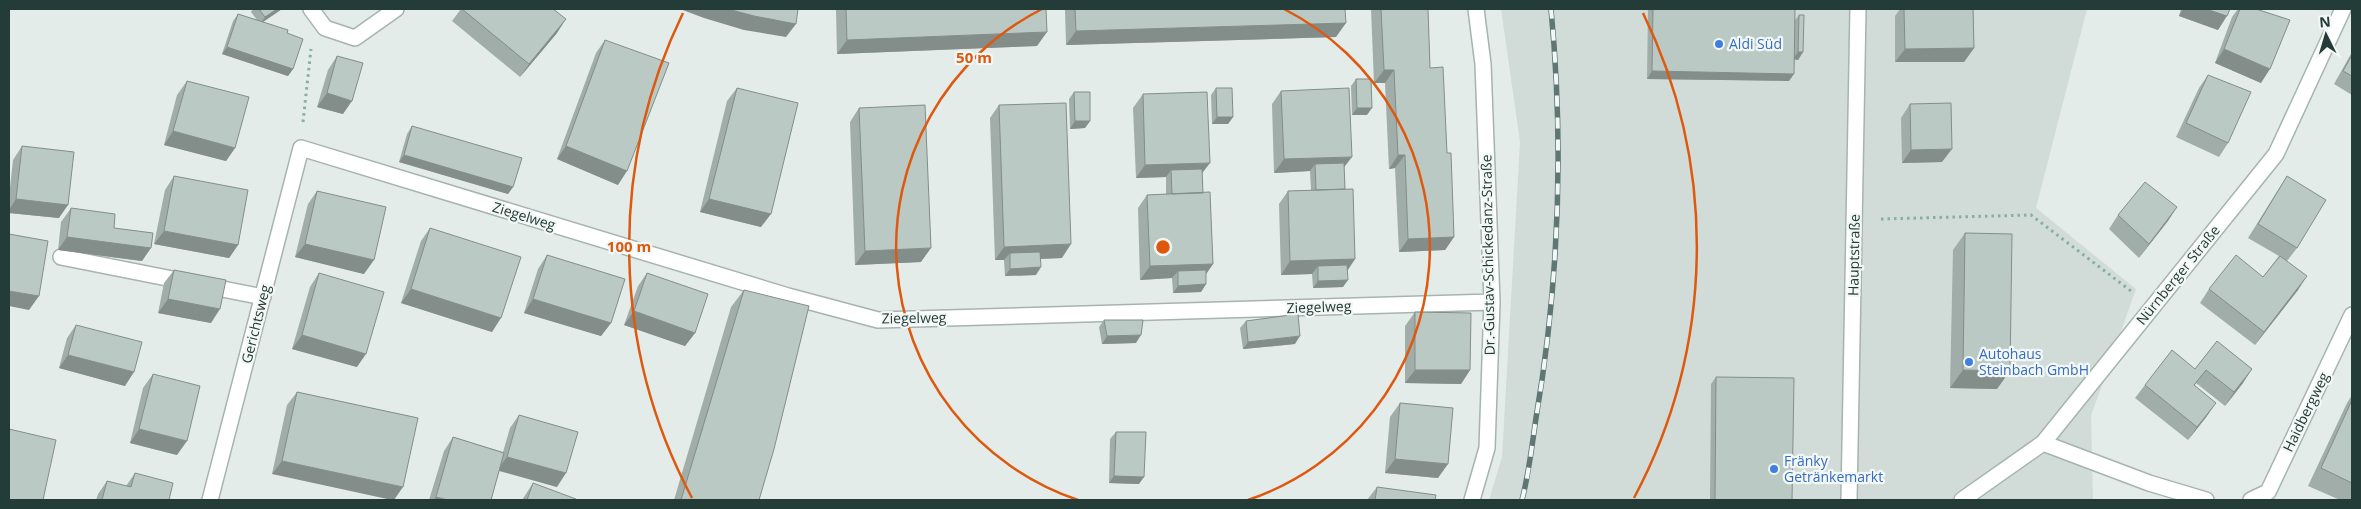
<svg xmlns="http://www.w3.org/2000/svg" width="2361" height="509" font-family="'Open Sans',sans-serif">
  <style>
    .built { fill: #d1dcd8 }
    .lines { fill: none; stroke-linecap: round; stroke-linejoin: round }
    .minor-casing { stroke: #a6b4b0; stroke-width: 18 }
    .path { stroke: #85aea5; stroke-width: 3; stroke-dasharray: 2.5 4; stroke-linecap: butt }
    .minor { stroke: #fff; stroke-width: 15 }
    .rail-casing { stroke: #5e7773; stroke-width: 5.5 }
    .rail { stroke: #f3f8f6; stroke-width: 4; stroke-dasharray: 11; stroke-linecap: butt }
    .wall { fill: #a1ada9 }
    .shaded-wall { fill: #838d8a }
    .building { fill: #bbc9c5; stroke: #838d8a }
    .ring { fill: none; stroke: #de580e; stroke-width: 2.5 }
    .shop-dot { fill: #3f7fe0; stroke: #f3f8f6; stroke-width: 2 }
    .labels { text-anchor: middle; stroke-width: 4.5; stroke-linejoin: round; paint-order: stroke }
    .shop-label { font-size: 14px; fill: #366cbe; stroke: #f3f8f6; text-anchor: start }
    .street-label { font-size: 14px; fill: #233c38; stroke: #f3f8f6 }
    .centre { fill: #de580e; stroke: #f3f8f6; stroke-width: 2.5 }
    .ring-label { font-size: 15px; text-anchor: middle; font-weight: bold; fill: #de580e; stroke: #f3f8f6; stroke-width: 4.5; stroke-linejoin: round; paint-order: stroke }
  </style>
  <rect width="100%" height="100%" fill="#e3ece9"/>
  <!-- built -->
  <path class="built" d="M 1501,9 L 2087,9 L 2036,208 L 2136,289 L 2091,416 L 2093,500 L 1489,500 L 1502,457 L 1520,142 Z"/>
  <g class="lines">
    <!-- minor casing -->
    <g class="minor-casing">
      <path id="minor" d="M 311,9 L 325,28 L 355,38 L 396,9
        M 61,257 L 263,297
        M 2043,443 L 2149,483 L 2206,500
        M 210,500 L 301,148 L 788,296 L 878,320 L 1492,302
        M 1472,500 L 1487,448 L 1492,302 L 1483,64 L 1476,9
        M 1849,500 L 1858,9
        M 1962,500 L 2043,443 L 2276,154 L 2343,9
        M 2251,500 L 2268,492 L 2352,315"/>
    </g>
    <!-- path -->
    <path class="path" d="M 303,122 L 311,49
      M 1881,219 L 2031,215 L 2131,291"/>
    <!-- minor -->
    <use href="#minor" class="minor"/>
    <!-- rail casing -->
    <g class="rail-casing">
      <path id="rail" d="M 1522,500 C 1529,473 1532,445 1536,418 C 1559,283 1564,145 1551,9"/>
    </g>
    <!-- rail -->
    <use href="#rail" class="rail"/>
  </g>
  <!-- wall -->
  <path class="wall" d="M 253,9 L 282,9 L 263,22 L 287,33 L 293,69 L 288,76 L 222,54 L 233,21 L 238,14 L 257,20 L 251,12 Z
    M 461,9 L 553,9 L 557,33 L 520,77 L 452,21 Z
    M 836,9 L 1046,9 L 1037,46 L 837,54 Z
    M 1065,9 L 1345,9 L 1336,37 L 1066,45 Z
    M 1371,9 L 1428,9 L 1430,68 L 1447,153 L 1454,237 L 1445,250 L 1399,252 L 1395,168 L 1389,169 L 1385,83 L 1374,83 Z
    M 1648,9 L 1795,9 L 1795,20 L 1799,15 L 1803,52 L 1798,60 L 1795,59 L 1789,81 L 1647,79 Z
    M 1900,9 L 1973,9 L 1974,48 L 1964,62 L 1895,62 L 1895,16 Z
    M 2181,9 L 2230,9 L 2218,30 L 2179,16 Z
    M 2238,9 L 2256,9 L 2261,83 L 2215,63 L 2232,17 Z
    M 605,40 L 618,185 L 557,159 L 596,53 Z
    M 2352,52 L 2352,95 L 2334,84 Z
    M 337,56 L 343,114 L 317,107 L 328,70 Z
    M 2208,75 L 2228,143 L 2219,157 L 2176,137 L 2199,88 Z
    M 1356,79 L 1367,115 L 1352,115 L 1351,86 Z
    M 187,81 L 235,148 L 226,161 L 164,145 L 177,95 Z
    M 737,88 L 761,227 L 700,212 L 727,101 Z
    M 1216,88 L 1233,117 L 1228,124 L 1212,124 L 1211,95 Z
    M 1281,91 L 1344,167 L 1345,189 L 1355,259 L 1348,270 L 1343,287 L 1313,288 L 1312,274 L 1281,275 L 1279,204 L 1288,191 L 1311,190 L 1310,171 L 1274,173 L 1272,104 Z
    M 1074,92 L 1090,121 L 1085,128 L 1070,129 L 1069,99 Z
    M 1143,94 L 1202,174 L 1203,193 L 1213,264 L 1206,274 L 1206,284 L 1201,292 L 1173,293 L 1172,278 L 1140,280 L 1138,208 L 1147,195 L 1166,194 L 1166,177 L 1136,178 L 1133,108 Z
    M 1910,104 L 1942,162 L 1902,163 L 1901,118 Z
    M 999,105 L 1062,258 L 1040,259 L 1036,275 L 1005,276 L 1004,260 L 995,260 L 990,118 Z
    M 859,108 L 921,262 L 855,265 L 850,122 Z
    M 412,126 L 513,187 L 508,194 L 399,162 L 407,134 Z
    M 22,146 L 59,218 L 9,213 L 9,197 L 13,160 Z
    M 174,176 L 238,245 L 229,258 L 154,244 L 165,190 Z
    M 2287,176 L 2297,248 L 2287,261 L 2298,290 L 2255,345 L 2200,303 L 2209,289 L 2263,277 L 2279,256 L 2248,238 L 2278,190 Z
    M 317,191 L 364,274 L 295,257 L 308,204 Z
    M 2177,207 L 2139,258 L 2109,229 L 2118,215 Z
    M 71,208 L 114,228 L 142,261 L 58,250 L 61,222 Z
    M 430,228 L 492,332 L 401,303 L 421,241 Z
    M 1965,233 L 1997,389 L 1950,388 L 1953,250 Z
    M 547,255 L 611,323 L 601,336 L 524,313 L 538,269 Z
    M 174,270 L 211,323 L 158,313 L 164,283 Z
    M 319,273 L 357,367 L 292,349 L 310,287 Z
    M 647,273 L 695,333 L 685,346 L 624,325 L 638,286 Z
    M 744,290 L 759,500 L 674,500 L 731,307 Z
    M 1415,312 L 1470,370 L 1461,384 L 1405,383 L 1405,326 Z
    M 1104,320 L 1136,343 L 1102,344 L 1099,327 Z
    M 1246,321 L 1295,344 L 1243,349 L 1240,328 Z
    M 76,325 L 125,386 L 59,368 L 67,338 Z
    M 2217,341 L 2243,383 L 2225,406 L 2196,383 L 2195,385 L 2207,416 L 2188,440 L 2135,398 L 2145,385 L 2195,369 Z
    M 153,374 L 177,455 L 130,443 L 143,388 Z
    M 1716,377 L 1792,500 L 1710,500 L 1711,384 Z
    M 297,392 L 418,418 L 272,474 L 287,405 Z
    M 2352,395 L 2352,500 L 2340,500 L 2308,486 L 2347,403 Z
    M 1400,403 L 1438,478 L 1385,473 L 1390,417 Z
    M 519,415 L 557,487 L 499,471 L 491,500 L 429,500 L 444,451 L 453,437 L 503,452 L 510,428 Z
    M 1116,432 L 1139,484 L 1109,483 L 1110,439 Z
    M 135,473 L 169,500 L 96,500 L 98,494 L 107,481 L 126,486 Z
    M 533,483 L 575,500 L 522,500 L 524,497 Z
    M 1377,487 L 1435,500 L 1367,500 Z"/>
  <!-- shaded-wall -->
  <path class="shaded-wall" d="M 277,9 L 282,9 L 260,24 L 265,17 Z
    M 680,9 L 728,9 L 796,24 L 786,37 L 744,30 L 704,18 Z
    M 2183,9 L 2206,9 L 2227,16 L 2218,30 L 2179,16 Z
    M 566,19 L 557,33 L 520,77 L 529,64 Z
    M 1346,23 L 1336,37 L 1066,45 L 1076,31 Z
    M 1047,32 L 1037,46 L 837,54 L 847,40 Z
    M 227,47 L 293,69 L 288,76 L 222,54 Z
    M 1974,48 L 1964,62 L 1895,62 L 1905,49 Z
    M 2224,49 L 2270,69 L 2261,83 L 2215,63 Z
    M 1798,52 L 1803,52 L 1798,60 L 1793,59 Z
    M 1384,70 L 1394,70 L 1385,83 L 1374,83 Z
    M 1652,71 L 1794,74 L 1789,81 L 1647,79 Z
    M 327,93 L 352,101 L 343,114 L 317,107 Z
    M 1357,108 L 1372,108 L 1367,115 L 1352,115 Z
    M 1217,117 L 1233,117 L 1228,124 L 1212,124 Z
    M 1075,121 L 1090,121 L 1085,128 L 1070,129 Z
    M 173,131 L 235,148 L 226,161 L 164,145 Z
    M 566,146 L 627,171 L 618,185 L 557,159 Z
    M 1952,149 L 1942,162 L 1902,163 L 1911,150 Z
    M 404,155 L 513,187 L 508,194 L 399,162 Z
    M 1398,155 L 1405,155 L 1395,168 L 1389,169 Z
    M 1352,157 L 1342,170 L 1315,164 L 1310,171 L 1274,173 L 1284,159 Z
    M 1210,163 L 1200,176 L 1171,170 L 1166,177 L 1136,178 L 1145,165 Z
    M 16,199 L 68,205 L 59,218 L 9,213 L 9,210 Z
    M 709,199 L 771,214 L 761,227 L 700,212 Z
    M 2177,207 L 2168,221 L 2139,258 L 2149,244 Z
    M 164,231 L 238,245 L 229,258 L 154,244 Z
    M 67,237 L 151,248 L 142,261 L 58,250 Z
    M 1454,237 L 1445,250 L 1399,252 L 1408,239 Z
    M 305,244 L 374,260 L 364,274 L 295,257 Z
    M 1071,244 L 1062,258 L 1010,260 L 1010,253 L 1004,260 L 995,260 L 1004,247 Z
    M 931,248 L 921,262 L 855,265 L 865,251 Z
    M 1355,259 L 1346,272 L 1318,266 L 1312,274 L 1281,275 L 1290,261 Z
    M 1213,264 L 1204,277 L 1178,271 L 1172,278 L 1140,280 L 1150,266 Z
    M 1041,267 L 1036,275 L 1005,276 L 1010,269 Z
    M 2307,276 L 2298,290 L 2255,345 L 2264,332 Z
    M 1348,280 L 1343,287 L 1313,288 L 1318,281 Z
    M 1206,284 L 1201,292 L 1173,293 L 1178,286 Z
    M 411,289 L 501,318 L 492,332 L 401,303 Z
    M 9,291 L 39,296 L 29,310 L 9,306 Z
    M 168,299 L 220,309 L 211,323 L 158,313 Z
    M 533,299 L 611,323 L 601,336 L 524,313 Z
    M 634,311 L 695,333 L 685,346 L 624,325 Z
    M 302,335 L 366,354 L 357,367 L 292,349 Z
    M 1141,335 L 1136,343 L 1102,344 L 1107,336 Z
    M 1300,336 L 1295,344 L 1243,349 L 1248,342 Z
    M 68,355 L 134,372 L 125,386 L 59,368 Z
    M 2252,369 L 2243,383 L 2225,406 L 2234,392 Z
    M 1415,370 L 1470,370 L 1461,384 L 1405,383 Z
    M 1963,370 L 2010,371 L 1997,389 L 1950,388 Z
    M 2216,403 L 2207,416 L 2188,440 L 2197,427 Z
    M 139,429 L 187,441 L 177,455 L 130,443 Z
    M 507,457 L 566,473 L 557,487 L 497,470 Z
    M 1395,459 L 1448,464 L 1438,478 L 1385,473 Z
    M 282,461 L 403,487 L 394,500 L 392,500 L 272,474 Z
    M 1114,476 L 1144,477 L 1139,484 L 1109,483 Z
    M 436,497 L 448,500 L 433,500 Z"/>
  <!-- building -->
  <path class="building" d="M 259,9 L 277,9 L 265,17 Z
    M 462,9 L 553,9 L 566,19 L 529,64 Z
    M 728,9 L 798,9 L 796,24 L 754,16 Z
    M 846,9 L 1046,9 L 1047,32 L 847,40 Z
    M 1075,9 L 1345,9 L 1346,23 L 1076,31 Z
    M 1381,9 L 1428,9 L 1430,68 L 1443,67 L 1447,153 L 1451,153 L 1454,237 L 1408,239 L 1405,155 L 1398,155 L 1394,70 L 1384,70 Z
    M 1653,9 L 1795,9 L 1794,74 L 1652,71 Z
    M 1904,9 L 1973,9 L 1974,48 L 1905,49 Z
    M 2206,9 L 2230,9 L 2227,16 Z
    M 2240,9 L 2256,9 L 2290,20 L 2270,69 L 2224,49 Z
    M 238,14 L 288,30 L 287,33 L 303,39 L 293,69 L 227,47 Z
    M 1799,15 L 1804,15 L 1803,52 L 1798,52 Z
    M 605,40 L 669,63 L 627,171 L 566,146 Z
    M 2352,55 L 2352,76 L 2343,71 Z
    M 337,56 L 363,63 L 352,101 L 327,93 Z
    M 2208,75 L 2251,92 L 2228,143 L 2186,123 Z
    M 1356,79 L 1371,79 L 1372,108 L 1357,108 Z
    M 187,81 L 249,97 L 235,148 L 173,131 Z
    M 737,88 L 798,103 L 771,214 L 709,199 Z
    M 1216,88 L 1232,88 L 1233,117 L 1217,117 Z
    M 1349,88 L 1352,157 L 1284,159 L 1281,91 Z
    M 1074,92 L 1090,92 L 1090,121 L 1075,121 Z
    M 1207,92 L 1210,163 L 1145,165 L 1143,94 Z
    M 1066,103 L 1071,244 L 1004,247 L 999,105 Z
    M 1951,103 L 1952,149 L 1911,150 L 1910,104 Z
    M 925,105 L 931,248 L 865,251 L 859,108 Z
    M 412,126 L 522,158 L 513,187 L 404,155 Z
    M 22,146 L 74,152 L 68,205 L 16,199 Z
    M 1344,163 L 1345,189 L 1316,190 L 1315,164 Z
    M 1202,169 L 1203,193 L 1172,194 L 1171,170 Z
    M 174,176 L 248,190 L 238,245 L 164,231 Z
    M 2287,176 L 2326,200 L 2297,248 L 2258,224 Z
    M 2145,182 L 2177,207 L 2149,244 L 2118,215 Z
    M 1353,189 L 1355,259 L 1290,261 L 1288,191 Z
    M 317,191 L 386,207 L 374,260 L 305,244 Z
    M 1210,192 L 1213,264 L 1150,266 L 1147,195 Z
    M 71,208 L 115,214 L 114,228 L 153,233 L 151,248 L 67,237 Z
    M 430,228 L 521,257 L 501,318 L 411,289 Z
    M 1965,233 L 2012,234 L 2010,371 L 1963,370 Z
    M 9,234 L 48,241 L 39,296 L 9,291 Z
    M 1040,252 L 1041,267 L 1010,269 L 1010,253 Z
    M 547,255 L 625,279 L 611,323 L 533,299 Z
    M 2236,255 L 2263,277 L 2280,256 L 2307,276 L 2264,332 L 2209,289 Z
    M 1347,265 L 1348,280 L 1318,281 L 1318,266 Z
    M 174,270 L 226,280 L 220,309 L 168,299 Z
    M 1206,270 L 1206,284 L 1178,286 L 1178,271 Z
    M 319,273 L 384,292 L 366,354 L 302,335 Z
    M 647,273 L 708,294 L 695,333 L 634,311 Z
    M 744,290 L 809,306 L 774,449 L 759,500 L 681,500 Z
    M 1415,312 L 1471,313 L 1470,370 L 1415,370 Z
    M 1298,314 L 1300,336 L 1248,342 L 1246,321 Z
    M 1104,320 L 1143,320 L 1141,335 L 1107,336 Z
    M 76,325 L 142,342 L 134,372 L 68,355 Z
    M 2217,341 L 2252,369 L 2234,392 L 2206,370 L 2194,385 L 2216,403 L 2197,427 L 2145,385 L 2172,350 L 2195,369 Z
    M 153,374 L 200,386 L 187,441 L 139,429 Z
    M 1716,377 L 1794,378 L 1792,500 L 1715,500 Z
    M 297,392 L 418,418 L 403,487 L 282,461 Z
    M 2352,400 L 2352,483 L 2321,468 Z
    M 1400,403 L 1453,408 L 1448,464 L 1395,459 Z
    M 519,415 L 578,432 L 566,473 L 507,457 Z
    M 9,429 L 56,440 L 43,500 L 9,500 Z
    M 1116,432 L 1146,432 L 1144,477 L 1114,476 Z
    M 453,437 L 504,453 L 491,500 L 448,500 L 436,497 Z
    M 135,473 L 173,483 L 169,500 L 102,500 L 107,481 L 131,487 Z
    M 533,483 L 576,499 L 575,500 L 527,500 Z
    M 1377,487 L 1436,495 L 1435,500 L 1375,500 Z"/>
  <!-- distance rings -->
  <g class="ring">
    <path d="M1078 500A267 267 0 0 1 1042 9M1284 9A267 267 0 0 1 1248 500"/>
    <path d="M692 498A534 534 0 0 1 683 13M1643 13A534 534 0 0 1 1634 498"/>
  </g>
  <!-- markers -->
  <g class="shop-dot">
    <circle cx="1719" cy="44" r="5"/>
    <circle cx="1969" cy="362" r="5"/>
    <circle cx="1774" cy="469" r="5"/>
  </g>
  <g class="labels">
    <!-- shop labels -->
    <g class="shop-label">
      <text x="1729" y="49">Aldi Süd</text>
      <text x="1979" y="359">Autohaus<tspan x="1979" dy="16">Steinbach GmbH</tspan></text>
      <text x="1784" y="466">Fränky<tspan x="1784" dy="16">Getränkemarkt</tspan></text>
    </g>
    <!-- street labels -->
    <g class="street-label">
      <text transform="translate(524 216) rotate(17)" y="5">Ziegelweg</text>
      <text transform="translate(1488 255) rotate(-91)" y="5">Dr.-Gustav-Schickedanz-Straße</text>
      <text transform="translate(1854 255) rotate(-89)" y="5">Hauptstraße</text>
      <text transform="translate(2178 275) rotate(-51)" y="5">Nürnberger Straße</text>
      <text transform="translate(1319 307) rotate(-2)" y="5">Ziegelweg</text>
      <text transform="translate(914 318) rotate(-1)" y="5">Ziegelweg</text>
      <text transform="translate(256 324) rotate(-76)" y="5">Gerichtsweg</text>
      <text transform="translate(2306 412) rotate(-64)" y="5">Haidbergweg</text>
    </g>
  </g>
  <circle cx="1163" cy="247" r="8" class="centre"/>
  <g class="ring-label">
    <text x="974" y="63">50 m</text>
    <text x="629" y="252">100 m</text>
  </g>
  <!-- border -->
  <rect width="2361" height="509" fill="none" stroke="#233c38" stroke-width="20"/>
  <!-- north arrow -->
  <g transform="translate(2326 35) rotate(355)" stroke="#f3f8f6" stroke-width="4" paint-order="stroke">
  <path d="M0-4L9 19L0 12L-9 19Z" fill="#233c38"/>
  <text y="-8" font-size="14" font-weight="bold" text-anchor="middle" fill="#233c38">N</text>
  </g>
</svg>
